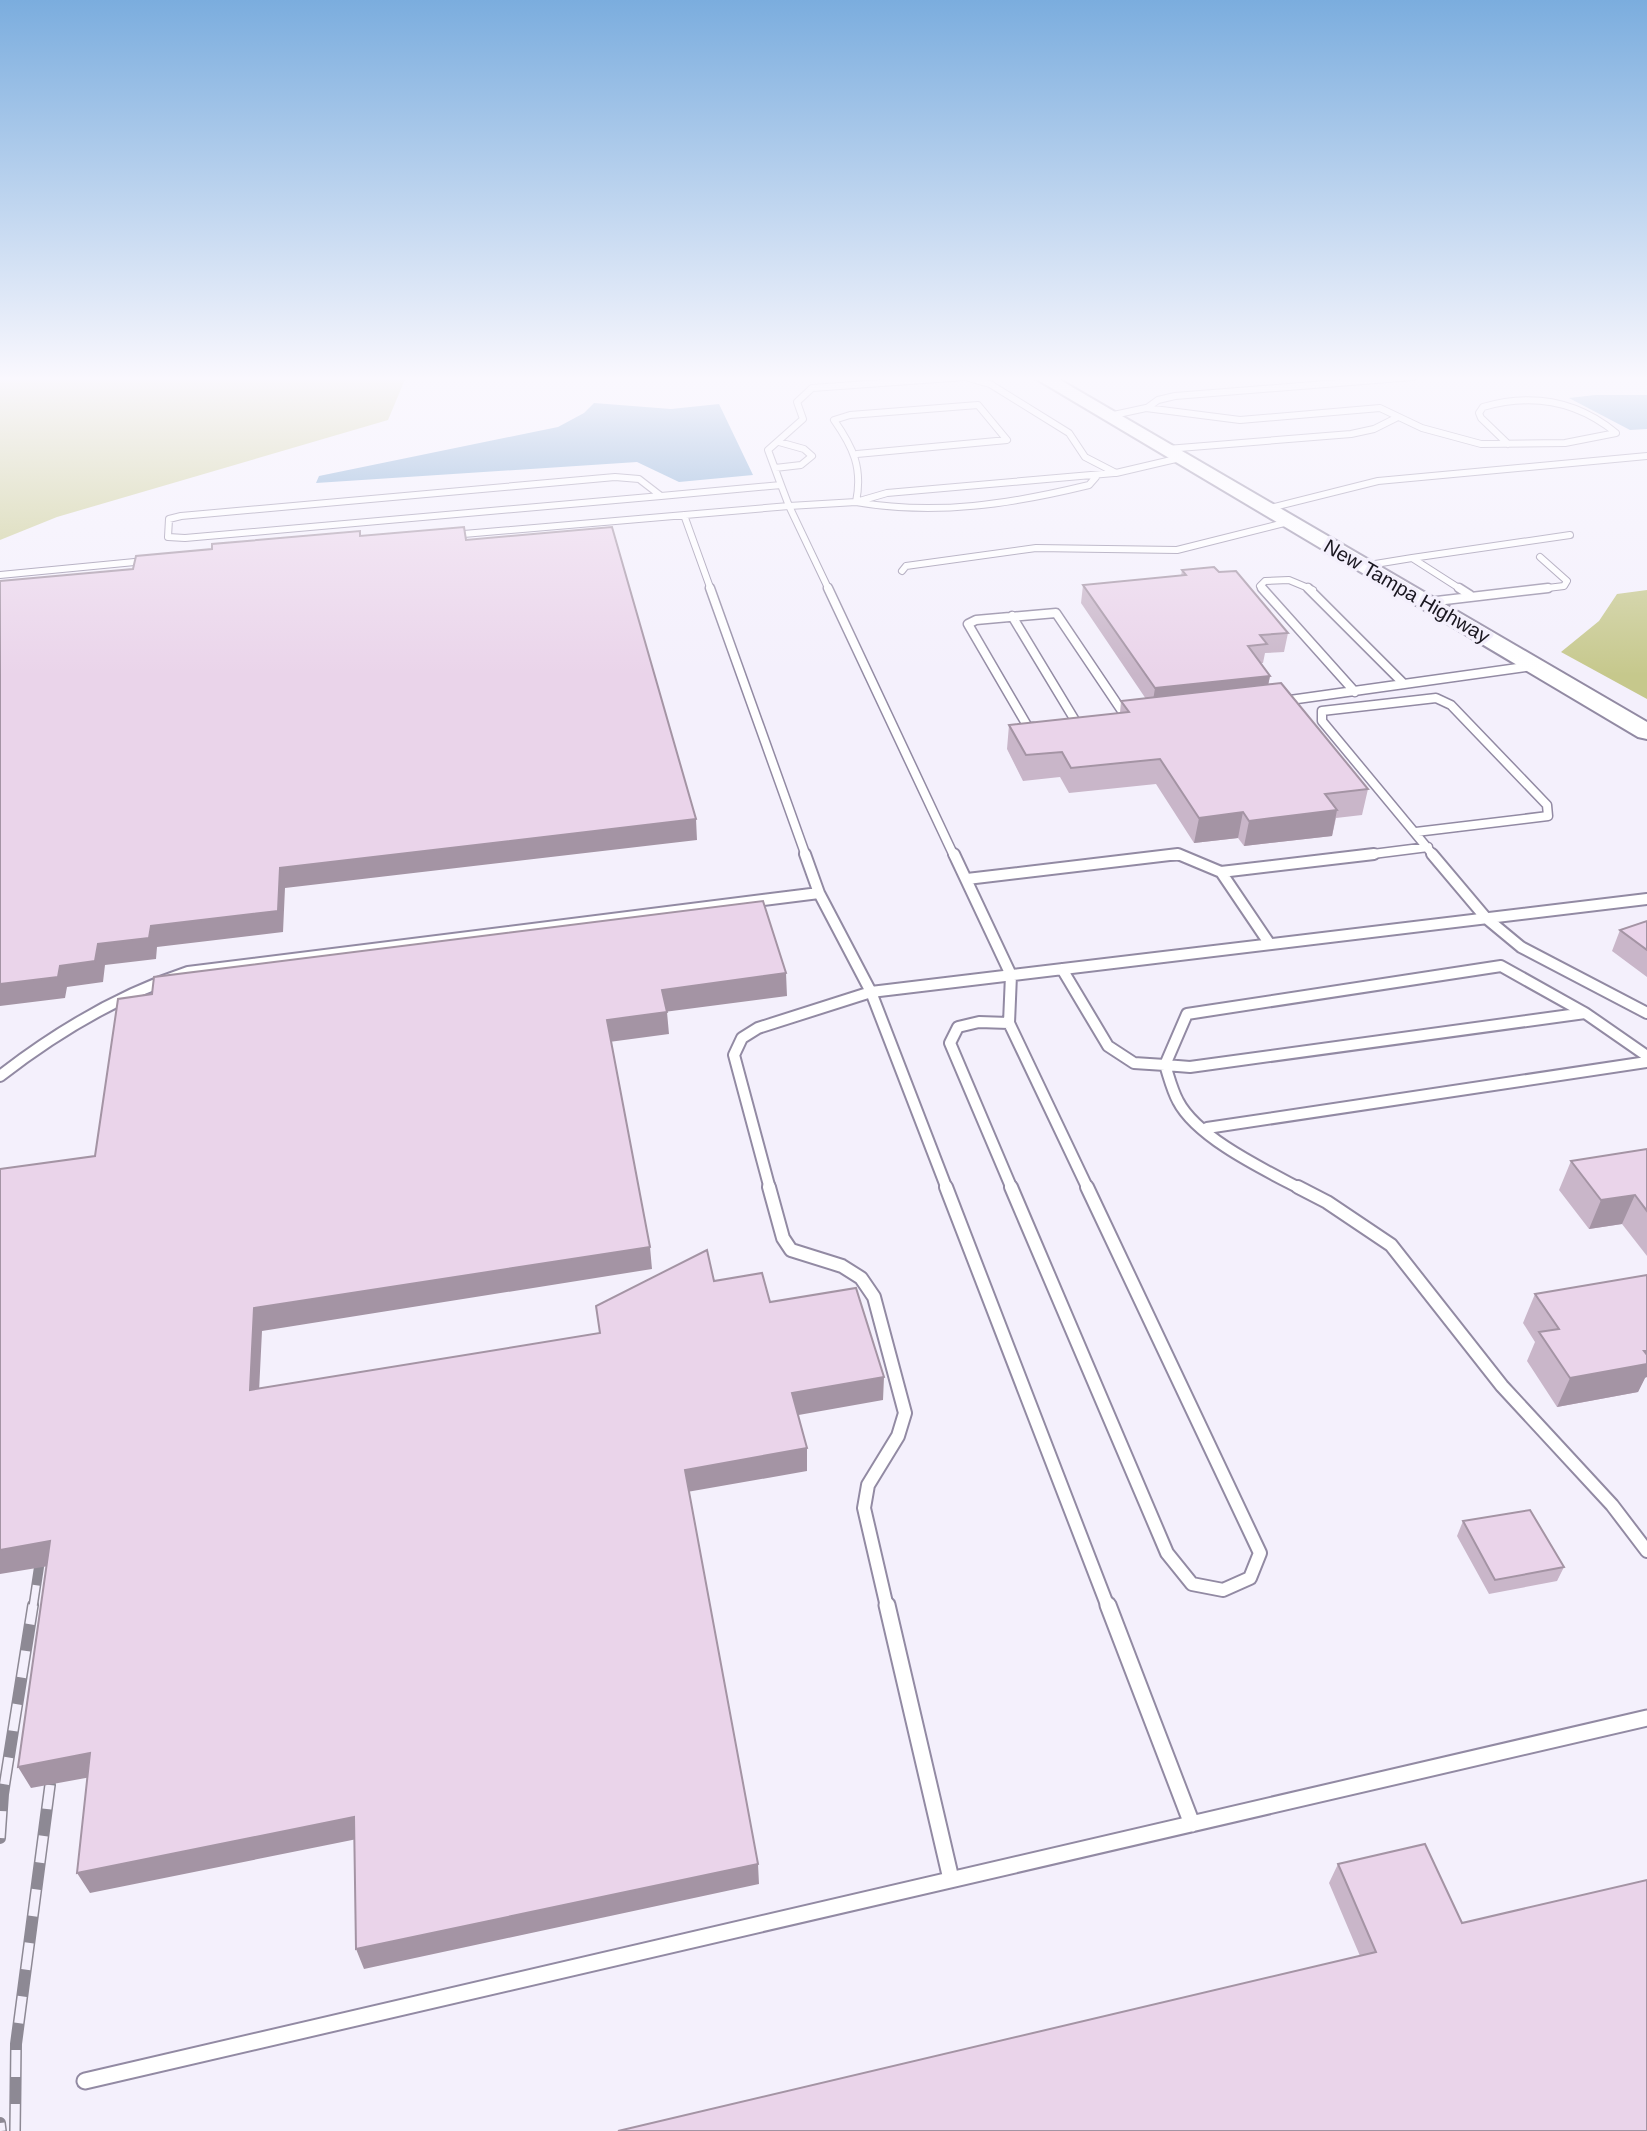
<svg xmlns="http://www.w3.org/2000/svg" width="1647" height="2131" font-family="Helvetica,sans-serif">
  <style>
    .green { fill: #cbcd93 }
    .forest { fill: #c6c88c }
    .water { fill: #77a3ce }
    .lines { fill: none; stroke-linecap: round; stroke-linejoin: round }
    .service-far4-casing { stroke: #928aa3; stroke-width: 8 }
    .service-far3-casing { stroke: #928aa3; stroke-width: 11 }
    .service-far2-casing { stroke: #928aa3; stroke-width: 14 }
    .service-far1-casing { stroke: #928aa3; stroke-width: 16 }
    .service-casing { stroke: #928aa3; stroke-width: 19 }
    .primary-casing { stroke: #928aa3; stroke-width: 4 }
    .service-far4 { stroke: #fff; stroke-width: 6 }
    .service-far3 { stroke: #fff; stroke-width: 8 }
    .service-far2 { stroke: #fff; stroke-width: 10 }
    .service-far1 { stroke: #fff; stroke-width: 12 }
    .service { stroke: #fff; stroke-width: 15 }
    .primary { fill: #fff; fill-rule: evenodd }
    .rail-far1-casing { stroke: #8d8994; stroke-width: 10 }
    .rail-casing { stroke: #8d8994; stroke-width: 12 }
    .rail-far1 { stroke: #f4f0fc; stroke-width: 7; stroke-dasharray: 22; stroke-linecap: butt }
    .rail { stroke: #f4f0fc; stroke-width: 9; stroke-dasharray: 27; stroke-linecap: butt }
    .wall { fill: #c9b6c9 }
    .shaded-wall { fill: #a494a4 }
    .building { fill: #ead4ea; stroke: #a494a4; stroke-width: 2 }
    .labels { text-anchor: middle; stroke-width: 7; stroke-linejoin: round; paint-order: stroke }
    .far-street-label { font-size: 20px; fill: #1a1720; stroke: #f4f0fc }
  </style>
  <rect width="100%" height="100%" fill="#f4f0fc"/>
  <!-- green -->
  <path class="green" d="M 0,377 L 406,377 L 388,420 L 57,517 L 0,540 Z"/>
  <!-- forest -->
  <path class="forest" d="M 1647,590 L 1647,699 L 1561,652 L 1599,621 L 1617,594 Z"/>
  <!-- water -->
  <path class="water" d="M 1595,395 L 1647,395 L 1647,429 L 1630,430 L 1569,398 Z
    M 594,403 L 671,409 L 719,404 L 753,475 L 679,482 L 637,462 L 316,483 L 319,476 L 558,427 L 584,413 Z"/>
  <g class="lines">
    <!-- service-far4 casing -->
    <g class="service-far4-casing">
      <path id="service-far4" d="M 1147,408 L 1158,400 L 1175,396 L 1413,377
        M 1109,416 L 1146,408 L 1240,420 L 1380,408 L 1422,428 L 1481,444 L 1565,443 L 1616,433 C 1577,401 1532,393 1483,407 L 1479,413 L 1481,418 L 1508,444
        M 1167,449 L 1351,434 L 1374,429 L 1396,418
        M 775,468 L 801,465 L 812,456 L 804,449 L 779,442
        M 615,477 L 639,479 L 661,496 L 185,538 L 168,537 L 169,519 L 181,516 Z
        M 1096,477 L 1089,485 C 1011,504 936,516 856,502 L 887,493 L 1114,473
        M 781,485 L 789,506 L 856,502 C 863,468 853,447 834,420 L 850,415 L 978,405 L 1007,440 L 857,454
        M 661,496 L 781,485 L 768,450 L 803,419 L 797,402 L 812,388 L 965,377 L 990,384 L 1069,433 L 1085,457 L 1116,473 L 1180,458
        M 1266,509 L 1378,481 L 1647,456
        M 684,515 L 711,590
        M 452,535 L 789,506 L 829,590
        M 1412,558 L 1570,535
        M 1363,566 L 1412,558 L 1462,590
        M 902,571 L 906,566 L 1036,548 L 1177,550 L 1288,522
        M 0,575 L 145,561
        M 1264,590 L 1260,586 L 1265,581 L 1289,580 L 1313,590
        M 1531,590 L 1564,586 L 1567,581 L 1540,557"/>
    </g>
    <!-- service-far3 casing -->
    <g class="service-far3-casing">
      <path id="service-far3" d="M 710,588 L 806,856
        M 828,588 L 954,856
        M 1262,588 L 1355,692
        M 1308,588 L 1404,684
        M 1459,588 L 1470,595
        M 1428,602 L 1548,588
        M 1012,616 L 1076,722 L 1070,723
        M 1283,701 L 1532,666
        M 1034,727 L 1028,727 L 968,624 L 976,620 L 1056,613 L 1126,717
        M 1416,832 L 1548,816 L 1547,805 L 1451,705 L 1436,698 L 1322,711 L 1322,721 L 1434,856
        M 1165,856 L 1182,856
        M 1357,856 L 1428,847"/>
    </g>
    <!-- service-far2 casing -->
    <g class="service-far2-casing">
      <path id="service-far2" d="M 954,854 L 1011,975 L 1009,1023
        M 1432,854 L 1486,918 L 1521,947 L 1647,1013
        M 1221,872 L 1269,943
        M 967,879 L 1178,854 L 1221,872 L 1374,854
        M 819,893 L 871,992 L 1647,899
        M 1501,966 L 1585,1013 L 1190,1067 L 1165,1065 L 1187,1014 Z
        M 1062,969 L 1108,1046 L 1134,1063 L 1165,1065 C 1169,1077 1172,1090 1178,1101 C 1197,1138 1265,1170 1301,1189
        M 1585,1013 L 1647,1056
        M 1009,1023 L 1088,1189
        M 1009,1023 L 979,1022 L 958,1027 L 950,1043 L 1012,1189
        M 0,1076 C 58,1031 118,995 188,972 L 819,893 L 805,854
        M 1207,1128 L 1647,1062
        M 770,1189 L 734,1055 L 742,1038 L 758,1028 L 871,992 L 947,1189"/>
    </g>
    <!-- service-far1 casing -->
    <g class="service-far1-casing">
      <path id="service-far1" d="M 769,1187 L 783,1238 L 791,1250 L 842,1266 L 861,1278 L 874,1297 L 905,1413 L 898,1436 L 868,1485 L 864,1508 L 887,1607
        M 946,1187 L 1108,1607
        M 1011,1187 L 1167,1553 L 1192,1584 L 1223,1590 L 1250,1578 L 1260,1553 L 1087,1187
        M 1298,1187 L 1327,1202 L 1391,1245 L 1502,1386 L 1612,1505 L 1647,1551"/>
    </g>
    <!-- service casing -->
    <g class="service-casing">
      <path id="service" d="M 887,1605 L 951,1879
        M 1108,1605 L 1192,1824
        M 85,2081 L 1647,1718"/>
    </g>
    <!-- primary casing -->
    <g class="primary-casing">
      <path id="primary" d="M 1033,377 L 1055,377 L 1647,722 L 1647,739 L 1638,737 Z"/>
    </g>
    <!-- service-far4 -->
    <use href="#service-far4" class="service-far4"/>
    <!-- service-far3 -->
    <use href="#service-far3" class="service-far3"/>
    <!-- service-far2 -->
    <use href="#service-far2" class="service-far2"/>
    <!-- service-far1 -->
    <use href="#service-far1" class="service-far1"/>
    <!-- service -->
    <use href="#service" class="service"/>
    <!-- primary -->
    <use href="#primary" class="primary"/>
    <!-- rail-far1 casing -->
    <g class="rail-far1-casing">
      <path id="rail-far1" d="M 33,1607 L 39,1567"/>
    </g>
    <!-- rail casing -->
    <g class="rail-casing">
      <path id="rail" d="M 0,1838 L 3,1794 L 33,1605
        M 0,2123 L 1,2131
        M 15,2131 L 16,2044 L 50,1785"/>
    </g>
    <!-- rail-far1 -->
    <use href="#rail-far1" class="rail-far1"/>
    <!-- rail -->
    <use href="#rail" class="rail"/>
  </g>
  <!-- wall -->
  <path class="wall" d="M 1182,570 L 1219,572 L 1288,633 L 1284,652 L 1265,653 L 1263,663 L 1260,663 L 1270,676 L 1268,685 L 1368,789 L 1362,815 L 1336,818 L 1332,836 L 1244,846 L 1238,838 L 1194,843 L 1156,784 L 1069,793 L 1060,777 L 1023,781 L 1007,749 L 1009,725 L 1120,713 L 1121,701 L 1146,699 L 1081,603 L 1083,585 L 1181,576 Z
    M 1647,921 L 1647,977 L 1612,951 L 1620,930 Z
    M 1647,1149 L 1647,1256 L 1622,1224 L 1589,1229 L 1559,1190 L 1571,1161 Z
    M 1535,1294 L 1645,1378 L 1638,1392 L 1557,1407 L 1527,1361 L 1535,1342 L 1523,1323 Z
    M 1463,1521 L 1564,1567 L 1557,1581 L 1489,1594 L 1457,1536 Z
    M 1338,1864 L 1462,1923 L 1647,1880 L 1360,1956 L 1329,1883 Z"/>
  <!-- shaded-wall -->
  <path class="shaded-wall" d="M 1270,676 L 1266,695 L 1152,707 L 1155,688 Z
    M 1337,810 L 1332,836 L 1244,846 L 1249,821 Z
    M 1243,812 L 1238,838 L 1194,843 L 1199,818 Z
    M 696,819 L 697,840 L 285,888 L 283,932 L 157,947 L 156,959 L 105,965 L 103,982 L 67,987 L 65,998 L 0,1006 L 0,984 L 60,966 L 98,944 L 280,868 Z
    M 786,973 L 787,996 L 664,1012 L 662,990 Z
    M 667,1012 L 669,1034 L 609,1042 L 607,1020 Z
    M 1635,1195 L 1622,1224 L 1589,1229 L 1601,1200 Z
    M 650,1247 L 652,1269 L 262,1331 L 258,1412 L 250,1390 L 254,1308 Z
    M 1647,1351 L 1647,1377 L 1645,1378 L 1638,1392 L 1557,1407 L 1570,1378 Z
    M 884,1377 L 883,1400 L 793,1416 L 792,1393 Z
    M 807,1448 L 807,1471 L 687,1492 L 685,1470 Z
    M 50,1541 L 61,1564 L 0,1574 L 0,1550 Z
    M 90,1753 L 102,1775 L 31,1788 L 18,1767 Z
    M 354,1817 L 362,1838 L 90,1893 L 77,1873 Z
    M 758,1864 L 759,1884 L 364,1969 L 356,1949 Z"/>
  <!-- building -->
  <path class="building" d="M 464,527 L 466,540 L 612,527 L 696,819 L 280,868 L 278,911 L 151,926 L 149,938 L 98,944 L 95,961 L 60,966 L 58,977 L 0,984 L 0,581 L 133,569 L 136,556 L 212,549 L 212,544 L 360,531 L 360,536 Z
    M 1214,567 L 1219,572 L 1236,571 L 1288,633 L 1260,635 L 1267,644 L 1248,646 L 1270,676 L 1155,688 L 1083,585 L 1186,575 L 1182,570 Z
    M 1281,683 L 1368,789 L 1325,794 L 1337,810 L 1249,821 L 1243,812 L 1199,818 L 1160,759 L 1071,768 L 1062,752 L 1026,755 L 1009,725 L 1129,712 L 1121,701 Z
    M 763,901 L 786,973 L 662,990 L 667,1012 L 607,1020 L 650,1247 L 254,1308 L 250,1390 L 600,1333 L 596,1306 L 707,1250 L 714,1281 L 762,1273 L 770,1302 L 856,1288 L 884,1377 L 792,1393 L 807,1448 L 685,1470 L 758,1864 L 356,1949 L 354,1817 L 77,1873 L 90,1753 L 18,1767 L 50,1541 L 0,1550 L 0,1169 L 95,1156 L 118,999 L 152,994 L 154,977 Z
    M 1647,921 L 1647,950 L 1620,930 Z
    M 1647,1149 L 1647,1211 L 1635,1195 L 1601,1200 L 1571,1161 Z
    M 1647,1275 L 1647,1351 L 1644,1351 L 1647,1355 L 1647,1364 L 1570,1378 L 1539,1332 L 1559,1329 L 1535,1294 Z
    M 1530,1510 L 1564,1567 L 1495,1580 L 1463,1521 Z
    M 1425,1844 L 1462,1923 L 1647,1880 L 1647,2131 L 618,2131 L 1376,1952 L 1338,1864 Z"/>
  <!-- sky -->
  <linearGradient id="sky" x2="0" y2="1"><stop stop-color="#7badde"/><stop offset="0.56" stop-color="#faf8fe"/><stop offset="1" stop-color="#faf8fe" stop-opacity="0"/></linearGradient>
  <rect width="1647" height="676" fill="url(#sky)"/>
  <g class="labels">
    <!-- far-street labels -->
    <g class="far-street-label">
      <text transform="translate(1407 591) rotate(30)" y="7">New Tampa Highway</text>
    </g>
  </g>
</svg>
